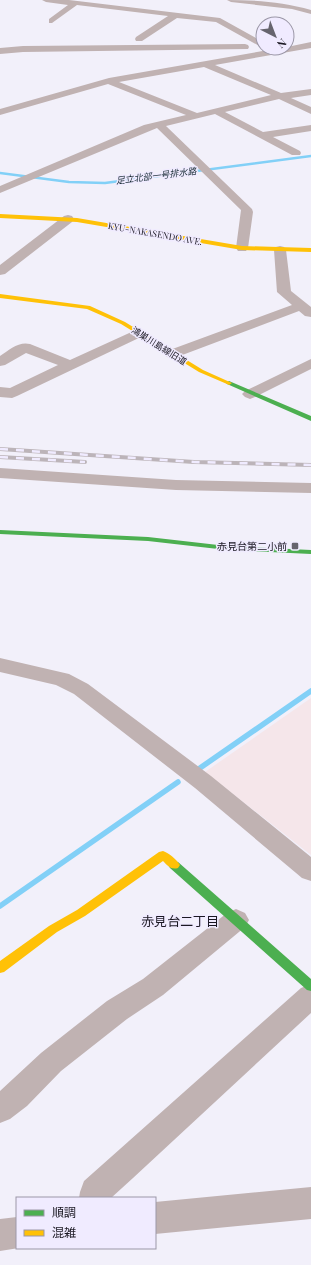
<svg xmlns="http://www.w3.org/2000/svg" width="311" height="1265" font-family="'Playfair Display','Noto Sans JP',serif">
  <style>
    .education { fill: #f5e6ea }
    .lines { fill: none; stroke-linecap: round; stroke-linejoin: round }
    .stream-far1 { stroke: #82d0f7; stroke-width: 2.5 }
    .stream { stroke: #82d0f7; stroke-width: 5.5 }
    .street { fill: #c0b2b2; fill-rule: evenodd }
    .fast { fill: #4caf50; fill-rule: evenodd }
    .slow { fill: #ffc107; fill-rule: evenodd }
    .rail-casing { stroke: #bcb4b9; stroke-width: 4 }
    .rail { stroke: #f0ebff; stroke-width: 2.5; stroke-dasharray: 8; stroke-linecap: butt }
    .poi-dot { fill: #66646e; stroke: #f0ebff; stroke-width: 1.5 }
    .labels { text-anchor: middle; stroke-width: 3; stroke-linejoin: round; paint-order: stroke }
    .far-water-label { font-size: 9px; font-style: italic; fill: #1b2e38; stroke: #f0ebff }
    .far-street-label { font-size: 9px; fill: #1b1823; stroke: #f0ebff }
    .poi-label { font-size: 10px; fill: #1b1823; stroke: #f0ebff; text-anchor: end }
    .near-neighbourhood-label { font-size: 13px; fill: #1b1823; stroke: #f0ebff }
  </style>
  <rect width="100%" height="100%" fill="#f2f0fa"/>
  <!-- education -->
  <path class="education" d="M 311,698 L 311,855 L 205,772 Z"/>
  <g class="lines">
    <!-- stream-far1 -->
    <path class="stream-far1" d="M 0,173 L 69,182 L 105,183 L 311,156"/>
    <!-- stream -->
    <path class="stream" d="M 200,768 L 311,691
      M 0,906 L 178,782"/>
    <!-- street -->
    <path class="street" d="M 42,0 L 69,0 L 220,18 L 263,42 L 263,48 L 216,22 L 177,18 L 142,41 L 136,41 L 135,39 L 136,37 L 168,16 L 77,5 L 52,23 L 49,23 L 49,19 L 68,5 L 46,2 Z
      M 227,0 C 256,0 283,2 311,10 L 311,14 L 292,9 L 231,2 Z
      M 311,42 L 311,48 L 215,65 L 281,93 L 311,89 L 311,95 L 291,98 L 311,107 L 311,114 L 279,99 L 225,112 L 263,132 L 311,125 L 311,131 L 273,137 L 300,151 L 301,153 L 300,155 L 292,155 L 215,114 L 166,126 L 252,209 L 253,212 L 248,248 L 246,251 L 238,251 L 236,248 L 241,210 L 157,128 L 0,193 L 0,186 L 144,125 L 186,115 L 108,84 L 0,115 L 0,109 L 109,78 L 280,48 L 287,48 L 287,47 ZM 204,67 L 271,95 L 197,113 L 119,82 Z
      M 245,44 L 248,45 L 249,47 L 248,49 L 23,52 L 0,54 L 0,48 L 23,46 Z
      M 68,215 L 72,216 L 74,219 L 72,222 L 5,274 L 0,275 L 0,265 L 64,216 Z
      M 280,246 L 284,247 L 286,250 L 291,291 L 311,307 L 311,317 L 305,316 L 299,311 L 177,357 L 172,358 L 167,357 L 165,354 L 167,351 L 292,305 L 277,292 L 274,250 L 276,247 Z
      M 138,329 L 143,330 L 145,333 L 143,336 L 17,396 L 12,398 L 0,397 L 0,387 L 10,388 L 58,365 L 26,353 L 5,365 L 0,366 L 0,356 C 9,350 19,341 30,344 L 70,360 Z
      M 311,359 L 311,369 L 255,397 L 250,399 L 245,397 L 242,394 L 245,391 Z
      M 0,468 L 176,480 L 311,483 L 311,493 L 176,490 L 0,478 Z
      M 0,658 L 69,674 L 88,684 L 211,776 L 311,857 L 311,881 L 302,878 L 195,788 L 74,694 L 56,685 L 0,672 Z
      M 236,909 L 245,913 L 249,920 L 245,927 L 163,995 L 127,1019 L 61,1071 L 27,1106 L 10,1119 L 0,1123 L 0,1091 L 41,1053 L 107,1001 L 143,979 L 227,913 Z
      M 311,984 L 311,1013 L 133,1178 L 111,1198 L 79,1198 L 80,1192 L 84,1181 L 301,988 Z
      M 311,1187 L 311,1219 L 155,1234 L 155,1202 Z
      M 17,1217 L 17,1248 L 19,1248 L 0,1251 L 0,1219 Z"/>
    <!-- fast -->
    <path class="fast" d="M 229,381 L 311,416 L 311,421 L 227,384 L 226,383 Z
      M 0,530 L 148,537 L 227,546 L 311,550 L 311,554 L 227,550 L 148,541 L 0,534 Z
      M 174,861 L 178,862 L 311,979 L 311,991 L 307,990 L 170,868 L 168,865 L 170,862 Z"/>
    <!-- slow -->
    <path class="slow" d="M 0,214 L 77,218 L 242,246 L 311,248 L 311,252 L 242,250 L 77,222 L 0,218 Z
      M 0,294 L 90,306 L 125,322 L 203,370 L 232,383 L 229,385 L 227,384 L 199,372 L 121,324 L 87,309 L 0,298 Z
      M 163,851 C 169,853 176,859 180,865 L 178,868 C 171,870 168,866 163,861 L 85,916 L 57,932 L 4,972 L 0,973 L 0,961 L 49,926 L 77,910 L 159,852 Z"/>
    <!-- rail casing -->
    <g class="rail-casing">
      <path id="rail" d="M 0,449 L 194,462 L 311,465
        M 0,457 L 85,462"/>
    </g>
    <!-- rail -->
    <use href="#rail" class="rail"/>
  </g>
  <!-- markers -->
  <rect class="poi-dot" x="291" y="542" width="8" height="8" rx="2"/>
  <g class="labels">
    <!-- far-water labels -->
    <g class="far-water-label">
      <text transform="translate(156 176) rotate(-7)" y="3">足立北部一号排水路</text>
    </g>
    <!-- far-street labels -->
    <g class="far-street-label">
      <text transform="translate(155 234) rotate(10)" y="3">KYU-NAKASENDO AVE.</text>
      <text transform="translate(159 346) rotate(32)" y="3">鴻巣川島線旧道</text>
    </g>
    <!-- poi labels -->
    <g class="poi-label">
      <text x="287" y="550">赤見台第二小前</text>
    </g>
    <!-- near-neighbourhood labels -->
    <g class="near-neighbourhood-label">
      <text x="180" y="926">赤見台二丁目</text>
    </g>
  </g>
  <!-- legend -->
  <rect x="16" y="1197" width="140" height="52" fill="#f0ebff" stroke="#9b97a7"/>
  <rect x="24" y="1210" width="20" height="6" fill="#4caf50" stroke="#9b97a7"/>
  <text x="52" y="1217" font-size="12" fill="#1b1823">順調</text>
  <rect x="24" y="1230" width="20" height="6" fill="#ffc107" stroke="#9b97a7"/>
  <text x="52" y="1237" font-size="12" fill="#1b1823">混雑</text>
  <!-- north arrow -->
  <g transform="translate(275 36) rotate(138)"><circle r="19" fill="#f0ebff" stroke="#9b97a7"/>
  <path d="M0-3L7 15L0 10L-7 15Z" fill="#66646e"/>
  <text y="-6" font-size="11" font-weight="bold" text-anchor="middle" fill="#1b1823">N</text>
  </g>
</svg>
